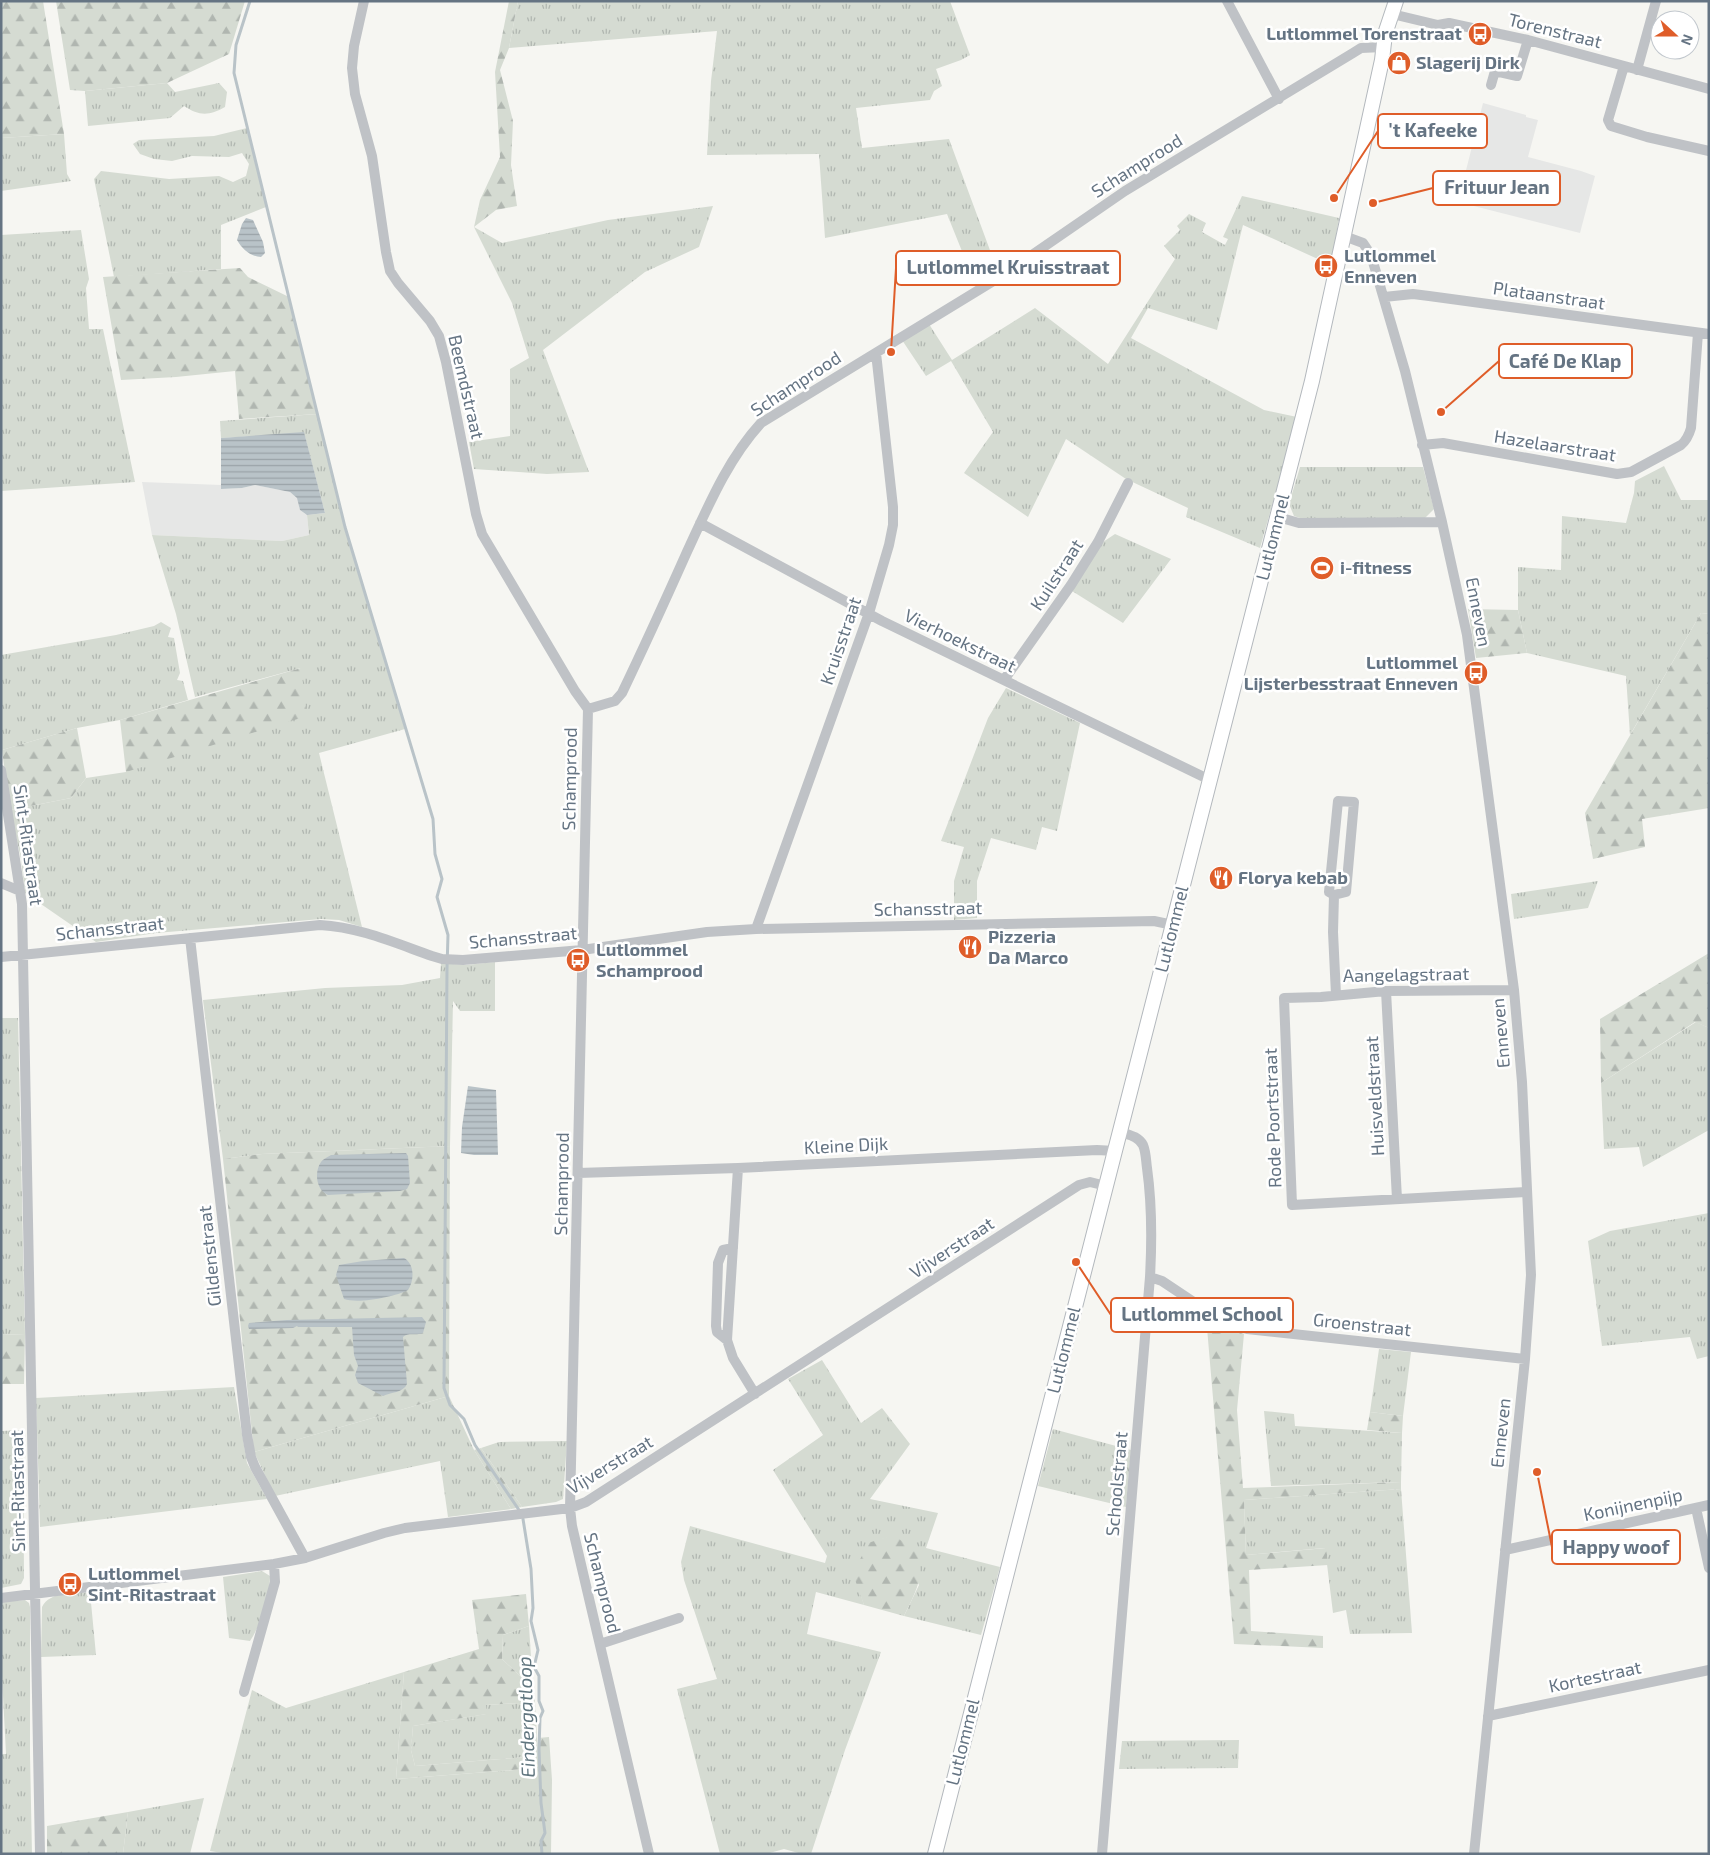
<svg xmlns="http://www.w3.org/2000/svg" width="1710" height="1855" font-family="'Exo 2',sans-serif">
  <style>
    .built { fill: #e6e7e6 }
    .grass { fill: url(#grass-tufts) }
    .forest { fill: url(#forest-firs) }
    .water { fill: url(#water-rules) }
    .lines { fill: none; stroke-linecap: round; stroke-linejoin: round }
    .stream { stroke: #b9c3c8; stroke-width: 3 }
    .secondary-casing { stroke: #b3b8bd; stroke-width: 16 }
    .street { stroke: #bfc2c6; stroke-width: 10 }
    .secondary { stroke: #fff; stroke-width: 14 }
    .labels { text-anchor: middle; stroke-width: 5; stroke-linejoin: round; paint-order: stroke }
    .street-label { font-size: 18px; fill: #657483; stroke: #fff }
    .poi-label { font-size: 18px; font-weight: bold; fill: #657483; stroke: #fff; text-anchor: start }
    .water-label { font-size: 19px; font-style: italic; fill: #61767f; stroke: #fff }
    .leader { fill: none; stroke: #df5d29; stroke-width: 2 }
    .callout-dot { fill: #df5d29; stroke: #fff; stroke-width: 2 }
    .callout { fill: #fff; stroke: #df5d29; stroke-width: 2 }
    .callout-label { font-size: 19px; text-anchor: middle; font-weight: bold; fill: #657483 }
  </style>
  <defs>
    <pattern id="grass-tufts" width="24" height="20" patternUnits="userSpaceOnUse" patternTransform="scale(1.25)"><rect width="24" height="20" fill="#d5dbd2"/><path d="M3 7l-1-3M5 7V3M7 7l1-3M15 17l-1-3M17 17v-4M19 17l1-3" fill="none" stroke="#b0b6b0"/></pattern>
    <pattern id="forest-firs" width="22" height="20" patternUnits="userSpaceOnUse" patternTransform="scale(1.25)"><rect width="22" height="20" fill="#d5dbd2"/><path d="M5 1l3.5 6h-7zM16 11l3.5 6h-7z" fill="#b0b6b0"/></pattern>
    <pattern id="water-rules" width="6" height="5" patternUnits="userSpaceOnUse" patternTransform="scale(1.25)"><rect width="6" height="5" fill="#b9c3c8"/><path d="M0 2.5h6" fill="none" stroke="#9aa3a8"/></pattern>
  </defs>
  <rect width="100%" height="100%" fill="#f6f6f2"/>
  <!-- built -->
  <path class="built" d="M 1483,103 L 1526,115 L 1526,117 L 1538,120 L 1528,157 L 1581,171 L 1595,176 L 1580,233 L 1458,202 Z
    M 142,482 L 221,485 L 221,489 L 242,488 L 255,485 L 290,492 L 298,498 L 300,510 L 307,515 L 309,535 L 282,541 L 152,535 Z"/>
  <!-- grass -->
  <path class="grass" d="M 518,1 L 950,1 L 970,55 L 961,60 L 936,69 L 942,86 L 934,91 L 930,100 L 856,108 L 862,148 L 949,139 L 998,272 L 976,286 L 947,214 L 825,238 L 819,154 L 707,155 L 711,81 L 717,31 L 509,48 Z
    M 167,83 L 175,92 L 219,83 L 227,92 L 225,107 C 209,116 199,116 184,106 L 170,118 L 88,126 L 85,91 Z
    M 247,128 L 266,207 L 221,225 L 221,269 L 114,277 L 94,179 L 101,171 L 169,179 L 219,176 L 233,182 L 246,176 L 249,164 L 242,153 L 229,157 L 192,156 L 172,161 L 154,159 L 140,154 L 133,144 L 139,140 L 214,136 Z
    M 64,134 L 67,174 L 71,181 L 1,191 L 1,138 Z
    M 1242,196 L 1339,218 L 1331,265 L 1243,225 L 1217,330 L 1148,308 L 1131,338 L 1264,410 L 1297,417 L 1260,548 L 1186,517 L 1188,508 L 1126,479 L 1066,439 L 1028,517 L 964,473 L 993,432 L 951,361 L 926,376 L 902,340 L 929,324 L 952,360 L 1035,308 L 1108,364 L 1175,259 L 1164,246 L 1180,230 L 1177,226 L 1189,214 L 1206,223 L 1202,232 L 1225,245 L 1228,239 L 1223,237 Z
    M 713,206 L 699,247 L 645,272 L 543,350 L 589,472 L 547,474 L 474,469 L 469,442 L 510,436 L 510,369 L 529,358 L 512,303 L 474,227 L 502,243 L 608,220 Z
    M 81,230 L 89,279 L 86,288 L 89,329 L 103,329 L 135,482 L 1,491 L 1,235 Z
    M 318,414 L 345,528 L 405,729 L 319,753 L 362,927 L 339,920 L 321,919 L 156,933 L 96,942 L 25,893 L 21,859 L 10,810 L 71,798 L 86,778 L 126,772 L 301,668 L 195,697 L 176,614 L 152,535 L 282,541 L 309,535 L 307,515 L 325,513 L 304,433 L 221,438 L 220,421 Z
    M 1664,466 L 1681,500 L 1709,500 L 1709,614 L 1701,613 L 1630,735 L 1626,676 L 1527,653 L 1518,610 L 1518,567 L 1561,570 L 1562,516 L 1626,523 L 1634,493 L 1635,481 Z
    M 1300,467 L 1423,467 L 1434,509 L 1425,518 L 1300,518 L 1294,516 L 1289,504 Z
    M 1115,534 L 1171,559 L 1123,623 L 1072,591 L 1103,542 Z
    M 161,622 L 171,628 L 168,637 L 174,638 L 180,673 L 177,680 L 183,681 L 188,700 L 120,720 L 77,728 L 2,750 L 1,655 L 116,635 L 154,626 Z
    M 1006,688 L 1080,723 L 1057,831 L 1042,827 L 1036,850 L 991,838 L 977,881 L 977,918 L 954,920 L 954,881 L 964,847 L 941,841 L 988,718 Z
    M 1598,881 L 1588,908 L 1514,919 L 1511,894 Z
    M 495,962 L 495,1011 L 460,1011 L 453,1001 L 450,1146 L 262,1154 L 223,1159 L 203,1000 L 325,988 L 402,985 L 440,978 L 441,963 L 466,965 Z
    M 1,1018 L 18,1018 L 25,1334 L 1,1335 Z
    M 1696,1022 L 1709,1028 L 1709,1130 L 1643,1167 L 1639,1147 L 1604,1149 L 1601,1083 Z
    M 1709,1213 L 1709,1356 L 1697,1359 L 1690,1337 L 1602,1346 L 1588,1241 L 1610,1231 Z
    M 1379,1349 L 1411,1352 L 1403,1416 L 1370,1412 Z
    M 822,1360 L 861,1423 L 882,1408 L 910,1444 L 870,1499 L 938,1513 L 926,1548 L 1000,1567 L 981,1635 L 904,1616 L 919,1585 L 893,1536 L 882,1539 L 860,1592 L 864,1605 L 816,1592 L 807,1634 L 881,1652 L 845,1750 L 811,1854 L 802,1854 L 784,1849 L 766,1854 L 720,1854 L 677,1689 L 717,1679 L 684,1580 L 681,1562 L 690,1526 L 825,1563 L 827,1556 L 773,1470 L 823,1435 L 788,1379 Z
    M 234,1387 L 247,1463 L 267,1499 L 40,1527 L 36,1398 Z
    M 449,1396 L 474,1450 L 511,1509 L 448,1517 L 440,1461 L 275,1496 L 254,1452 Z
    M 1264,1411 L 1294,1414 L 1295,1426 L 1402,1433 L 1401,1482 L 1271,1486 Z
    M 1053,1429 L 1131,1450 L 1126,1507 L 1038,1486 Z
    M 23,1430 L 24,1578 L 21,1584 L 1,1588 L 1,1431 Z
    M 567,1441 L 563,1499 L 556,1502 L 522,1507 L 481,1448 L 499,1442 Z
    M 1401,1489 L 1412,1633 L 1350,1634 L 1346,1610 L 1333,1613 L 1325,1548 L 1246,1555 L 1244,1500 Z
    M 262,1571 L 270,1576 C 270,1598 262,1622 250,1641 L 229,1638 L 223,1577 Z
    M 90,1592 L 96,1655 L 41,1657 L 42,1607 C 50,1591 74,1594 90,1592 Z
    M 25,1600 L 29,1603 L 30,1607 L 30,1754 L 32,1854 L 1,1854 L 1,1754 L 6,1754 L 1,1657 L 1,1602 Z
    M 529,1626 L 533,1688 L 502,1659 L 503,1635 Z
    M 404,1672 L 396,1779 L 539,1768 L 539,1854 L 228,1854 L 210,1851 L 252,1690 L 286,1708 Z
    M 535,1702 L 538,1756 L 415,1766 L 411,1750 L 413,1726 L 486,1714 L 486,1705 Z
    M 1239,1740 L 1238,1768 L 1119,1769 L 1122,1741 Z
    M 204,1798 L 190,1854 L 123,1854 L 128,1812 Z"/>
  <!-- forest -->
  <path class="forest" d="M 1,1 L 43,1 L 64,134 L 1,138 Z
    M 56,1 L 245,1 L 229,54 L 167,83 L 85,91 L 70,90 Z
    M 509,1 L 518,1 L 509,48 L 500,70 L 513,121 L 511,165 L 517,206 L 496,210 L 474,227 L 480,200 L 500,157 L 495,72 Z
    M 240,268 L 248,277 L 289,297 L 318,414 L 239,419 L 235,371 L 176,377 L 121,380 L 103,277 Z
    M 1468,609 L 1518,610 L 1527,653 L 1476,658 Z
    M 1701,613 L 1709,614 L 1709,808 L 1642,819 L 1645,847 L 1593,859 L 1585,813 Z
    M 301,668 L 307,716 L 126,772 L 120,720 Z
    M 77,728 L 86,778 L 71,798 L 10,810 L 2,750 Z
    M 1709,953 L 1709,1028 L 1695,1022 L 1601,1083 L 1600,1019 Z
    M 450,1146 L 449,1396 L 254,1452 L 223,1159 L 262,1154 Z
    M 1206,1316 L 1218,1325 L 1244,1334 L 1237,1410 L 1243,1488 L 1401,1482 L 1401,1489 L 1244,1500 L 1246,1555 L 1326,1548 L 1328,1565 L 1249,1570 L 1251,1631 L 1323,1636 L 1323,1648 L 1234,1644 Z
    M 25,1334 L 24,1384 L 1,1384 L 1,1335 Z
    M 1370,1412 L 1403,1416 L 1402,1433 L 1367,1430 Z
    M 481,1448 L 522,1507 L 511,1509 L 474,1450 Z
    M 893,1535 C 900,1540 910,1545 915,1552 C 929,1571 912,1599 904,1616 L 864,1605 L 853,1574 L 868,1543 Z
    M 526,1594 L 529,1626 L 503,1635 L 502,1659 L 533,1688 L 535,1702 L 486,1705 L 487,1714 L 413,1726 L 411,1750 L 415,1766 L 537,1756 L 538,1738 L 549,1737 L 552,1780 L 551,1854 L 539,1854 L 538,1768 L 396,1779 L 404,1672 L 479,1649 L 472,1600 Z
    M 128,1812 L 123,1854 L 47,1854 L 47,1826 Z"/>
  <!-- water -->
  <path class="water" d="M 246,218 L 253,220 L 263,242 L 265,253 L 261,257 C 250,256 243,250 237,240 L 242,224 Z
    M 304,432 L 325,513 L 307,515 L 300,510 L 297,498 L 290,492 L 255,485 L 242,488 L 221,489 L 221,438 Z
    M 468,1086 L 496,1090 L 498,1155 L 474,1155 L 461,1153 L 462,1127 Z
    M 406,1153 L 408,1156 L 410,1183 L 407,1189 L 400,1191 L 328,1195 C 316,1190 314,1172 321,1162 C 323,1159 328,1157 331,1155 Z
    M 404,1258 C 414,1263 415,1280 408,1290 C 395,1297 358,1304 344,1299 L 336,1275 L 339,1265 L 363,1261 Z
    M 422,1317 L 426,1322 L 423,1333 C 416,1336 408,1332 403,1337 L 407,1384 C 403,1393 391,1392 383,1396 L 358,1383 L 355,1375 L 358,1366 L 354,1355 L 352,1327 L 298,1327 L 297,1326 L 293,1328 L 249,1329 L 248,1326 L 249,1323 L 287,1320 Z"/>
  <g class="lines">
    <!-- stream -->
    <path class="stream" d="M 250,1 L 236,45 L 234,73 L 345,527 L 433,819 L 435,854 L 442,879 L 437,897 L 448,935 L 447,968 L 444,1388 L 450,1405 L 464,1419 L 475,1445 L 519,1510
      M 523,1519 L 531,1569 L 533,1608 L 531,1621 L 538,1650 L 534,1667 L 539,1676 L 539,1701 L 543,1711 L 540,1718 L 539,1749 L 541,1803 L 545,1833 L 541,1841 L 542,1854"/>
    <!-- secondary casing -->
    <g class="secondary-casing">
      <path id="secondary" d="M 935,1854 L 1312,381 L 1382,60 L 1385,34 L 1396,1"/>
    </g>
    <!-- street -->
    <path class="street" d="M 364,1 L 354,46 L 352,68 L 355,94 L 372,156 L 386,252 L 390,271 L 398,283 L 430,321 L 439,336 L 446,362 L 476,514 L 482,534 L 575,691 L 588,709
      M 1227,1 L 1279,99
      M 1392,14 L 1438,25 L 1449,23 L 1528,40 L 1709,89
      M 1624,66 L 1608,120 L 1611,126 L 1647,137 L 1709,151
      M 1637,70 L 1656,1
      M 1491,85 L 1495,71 L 1517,76 L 1528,40
      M 1344,236 L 1363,243 L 1371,255 L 1405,371 L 1442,522 L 1467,635 L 1514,990 L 1522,1082 L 1531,1275 L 1525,1359 L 1474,1854
      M 1384,297 L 1413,294 L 1429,296 L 1709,334
      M 1422,445 L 1443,443 L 1617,474 L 1631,472 L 1681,445 C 1687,440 1689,435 1691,428 L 1698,333
      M 1278,517 L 1299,523 L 1442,522
      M 700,523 L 882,621 L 1210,780
      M 1004,680 L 1071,585 L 1098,542 L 1128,483
      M 588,709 L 570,1508 L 572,1526 L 649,1854
      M 588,709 L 615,701 L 622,693 C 644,647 665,601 686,554 C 707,509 727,460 761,423 L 1000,277 L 1125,191 L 1353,53 L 1361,48 L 1383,47
      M 1,770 L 22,904 L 40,1854
      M 1,883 L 20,891
      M 1334,895 L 1329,892 L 1338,801 L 1354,802 L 1346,892 L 1334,895 L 1333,932 L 1336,995
      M 756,929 L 869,613 L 889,545 L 893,525 L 893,507 L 876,353
      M 190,938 L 247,1435 L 251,1457 L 255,1467 L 305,1558
      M 1,957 L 320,925 C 359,927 395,943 432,956 L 442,959 L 463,960 L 582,950 L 707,932 L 756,929 L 1154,921 L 1173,925
      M 1514,990 L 1386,991 L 1321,997 L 1284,998 L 1292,1205 L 1526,1192
      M 1386,991 L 1397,1199
      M 738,1168 L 727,1340 L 733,1358 L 755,1394
      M 578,1173 L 738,1168 L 1097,1150 L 1115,1151
      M 1150,1277 L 1162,1281 L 1225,1323 L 1247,1329 L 1525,1359
      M 727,1340 L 717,1332 L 716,1326 L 718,1263 L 723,1250 L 733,1248
      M 1696,1508 L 1709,1568
      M 1505,1550 L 1709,1505
      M 1,1598 L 274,1564 L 305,1558 L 384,1533 L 405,1528 L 570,1508 L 586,1502 L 1079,1185 L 1090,1182 L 1106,1186
      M 600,1644 L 679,1618
      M 244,1692 L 273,1589 L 275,1582 L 274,1564
      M 1488,1716 L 1709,1670
      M 1102,1854 L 1150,1277 C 1152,1241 1152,1204 1147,1168 C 1146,1161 1146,1152 1143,1145 C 1138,1136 1129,1135 1120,1132"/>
    <!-- secondary -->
    <use href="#secondary" class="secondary"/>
  </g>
  <!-- icons -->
  <defs>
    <g id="bus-disc" transform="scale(1.25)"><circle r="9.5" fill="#df5d29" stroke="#fff"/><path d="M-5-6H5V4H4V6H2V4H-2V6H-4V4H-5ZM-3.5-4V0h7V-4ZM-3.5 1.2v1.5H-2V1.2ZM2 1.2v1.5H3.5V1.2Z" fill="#fff"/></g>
    <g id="shop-disc" transform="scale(1.25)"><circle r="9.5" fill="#df5d29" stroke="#fff"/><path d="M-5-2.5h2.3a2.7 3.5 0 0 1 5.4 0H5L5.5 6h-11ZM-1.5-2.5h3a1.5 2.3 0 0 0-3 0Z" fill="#fff"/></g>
    <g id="stadium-disc" transform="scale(1.25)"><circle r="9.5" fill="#df5d29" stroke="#fff"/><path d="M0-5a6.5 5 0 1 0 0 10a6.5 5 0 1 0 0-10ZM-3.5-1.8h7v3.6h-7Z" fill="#fff"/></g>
    <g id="restaurant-disc" transform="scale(1.25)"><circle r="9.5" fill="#df5d29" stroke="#fff"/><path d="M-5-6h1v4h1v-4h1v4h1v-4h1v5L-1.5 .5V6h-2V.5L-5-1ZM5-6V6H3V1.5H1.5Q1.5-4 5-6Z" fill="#fff"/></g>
  </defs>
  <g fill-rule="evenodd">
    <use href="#bus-disc" x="1480" y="34"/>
    <use href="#shop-disc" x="1399" y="63"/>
    <use href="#bus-disc" x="1326" y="266"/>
    <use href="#stadium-disc" x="1322" y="568"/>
    <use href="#bus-disc" x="1476" y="673"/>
    <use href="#restaurant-disc" x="1221" y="878"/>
    <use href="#restaurant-disc" x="970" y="947"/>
    <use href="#bus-disc" x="578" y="960"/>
    <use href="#bus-disc" x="70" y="1584"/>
  </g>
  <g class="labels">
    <!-- street labels -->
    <g class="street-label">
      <text transform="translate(1555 31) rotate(14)" y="6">Torenstraat</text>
      <text transform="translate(1137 166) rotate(-32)" y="6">Schamprood</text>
      <text transform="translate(1549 296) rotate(8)" y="6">Plataanstraat</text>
      <text transform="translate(796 384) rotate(-33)" y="6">Schamprood</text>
      <text transform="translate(466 387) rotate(77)" y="6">Beemdstraat</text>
      <text transform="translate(1555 446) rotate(9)" y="6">Hazelaarstraat</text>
      <text transform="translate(1273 537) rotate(-76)" y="6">Lutlommel</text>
      <text transform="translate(1057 575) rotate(-57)" y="6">Kuilstraat</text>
      <text transform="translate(1478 612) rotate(79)" y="6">Enneven</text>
      <text transform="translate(841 641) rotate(-71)" y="6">Kruisstraat</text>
      <text transform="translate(960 641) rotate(26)" y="6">Vierhoekstraat</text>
      <text transform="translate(570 779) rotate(-89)" y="6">Schamprood</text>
      <text transform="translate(28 845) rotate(82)" y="6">Sint-Ritastraat</text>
      <text transform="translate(928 909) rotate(-1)" y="6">Schansstraat</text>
      <text transform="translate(110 929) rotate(-6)" y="6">Schansstraat</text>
      <text transform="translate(1172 929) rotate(-76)" y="6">Lutlommel</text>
      <text transform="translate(523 938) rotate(-5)" y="6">Schansstraat</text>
      <text transform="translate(1406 975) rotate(-1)" y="6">Aangelagstraat</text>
      <text transform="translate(1501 1033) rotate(-95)" y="6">Enneven</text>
      <text transform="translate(1375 1096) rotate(-93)" y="6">Huisveldstraat</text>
      <text transform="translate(1273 1118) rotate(-92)" y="6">Rode Poortstraat</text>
      <text transform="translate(846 1146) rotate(-3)" y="6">Kleine Dijk</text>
      <text transform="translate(562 1184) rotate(-89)" y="6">Schamprood</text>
      <text transform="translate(952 1248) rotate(-33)" y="6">Vijverstraat</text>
      <text transform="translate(210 1256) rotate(-96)" y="6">Gildenstraat</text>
      <text transform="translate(1362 1325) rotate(6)" y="6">Groenstraat</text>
      <text transform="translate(1064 1350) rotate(-76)" y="6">Lutlommel</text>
      <text transform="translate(1501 1433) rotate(-84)" y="6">Enneven</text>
      <text transform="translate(610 1465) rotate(-31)" y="6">Vijverstraat</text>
      <text transform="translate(1117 1484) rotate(-85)" y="6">Schoolstraat</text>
      <text transform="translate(18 1491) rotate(-91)" y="6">Sint-Ritastraat</text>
      <text transform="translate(1633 1505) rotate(-12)" y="6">Konijnenpijp</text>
      <text transform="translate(602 1583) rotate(76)" y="6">Schamprood</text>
      <text transform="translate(1595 1677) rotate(-12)" y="6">Kortestraat</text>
      <text transform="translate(963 1742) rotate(-76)" y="6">Lutlommel</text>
    </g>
    <!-- poi labels -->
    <g class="poi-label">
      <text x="1462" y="40" text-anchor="end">Lutlommel Torenstraat</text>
      <text x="1416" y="69">Slagerij Dirk</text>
      <text x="1344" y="262">Lutlommel<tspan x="1344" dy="21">Enneven</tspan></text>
      <text x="1340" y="574">i-fitness</text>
      <text x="1458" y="669" text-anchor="end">Lutlommel<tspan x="1458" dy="21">Lijsterbesstraat Enneven</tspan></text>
      <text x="1238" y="884">Florya kebab</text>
      <text x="988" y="943">Pizzeria<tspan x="988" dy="21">Da Marco</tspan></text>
      <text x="596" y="956">Lutlommel<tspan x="596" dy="21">Schamprood</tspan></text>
      <text x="88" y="1580">Lutlommel<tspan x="88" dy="21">Sint-Ritastraat</tspan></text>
    </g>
    <!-- water labels -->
    <g class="water-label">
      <text transform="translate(526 1717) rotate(-92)" y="7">Eindergatloop</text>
    </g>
  </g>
  <!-- callouts -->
  <path class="leader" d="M1334 198L1378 131M1373 203L1433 188M891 352L896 268M1441 412L1499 361M1076 1262L1111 1315M1537 1472L1552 1547"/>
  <g class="callout-dot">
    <circle cx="1334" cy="198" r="5"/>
    <circle cx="1373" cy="203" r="5"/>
    <circle cx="891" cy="352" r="5"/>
    <circle cx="1441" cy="412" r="5"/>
    <circle cx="1076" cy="1262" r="5"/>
    <circle cx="1537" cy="1472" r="5"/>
  </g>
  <g class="callout">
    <rect x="1378" y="114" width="109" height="34" rx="5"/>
    <rect x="1433" y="171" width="127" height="34" rx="5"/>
    <rect x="896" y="251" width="224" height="34" rx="5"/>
    <rect x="1499" y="344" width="133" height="34" rx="5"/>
    <rect x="1111" y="1298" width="182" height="34" rx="5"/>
    <rect x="1552" y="1530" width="128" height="34" rx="5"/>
  </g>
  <g class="callout-label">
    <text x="1433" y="137">'t Kafeeke</text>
    <text x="1497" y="194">Frituur Jean</text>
    <text x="1008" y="274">Lutlommel Kruisstraat</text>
    <text x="1565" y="368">Café De Klap</text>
    <text x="1202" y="1321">Lutlommel School</text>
    <text x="1616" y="1554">Happy woof</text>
  </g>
  <!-- border -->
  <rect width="1710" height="1855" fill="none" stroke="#657483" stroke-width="5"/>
  <!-- north arrow -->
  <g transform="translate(1675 35) rotate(111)"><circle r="24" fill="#ffffff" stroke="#c1c7cd"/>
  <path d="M0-4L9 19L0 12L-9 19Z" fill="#df5d29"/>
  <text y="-8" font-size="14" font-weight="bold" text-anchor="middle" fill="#657483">N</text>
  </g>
</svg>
